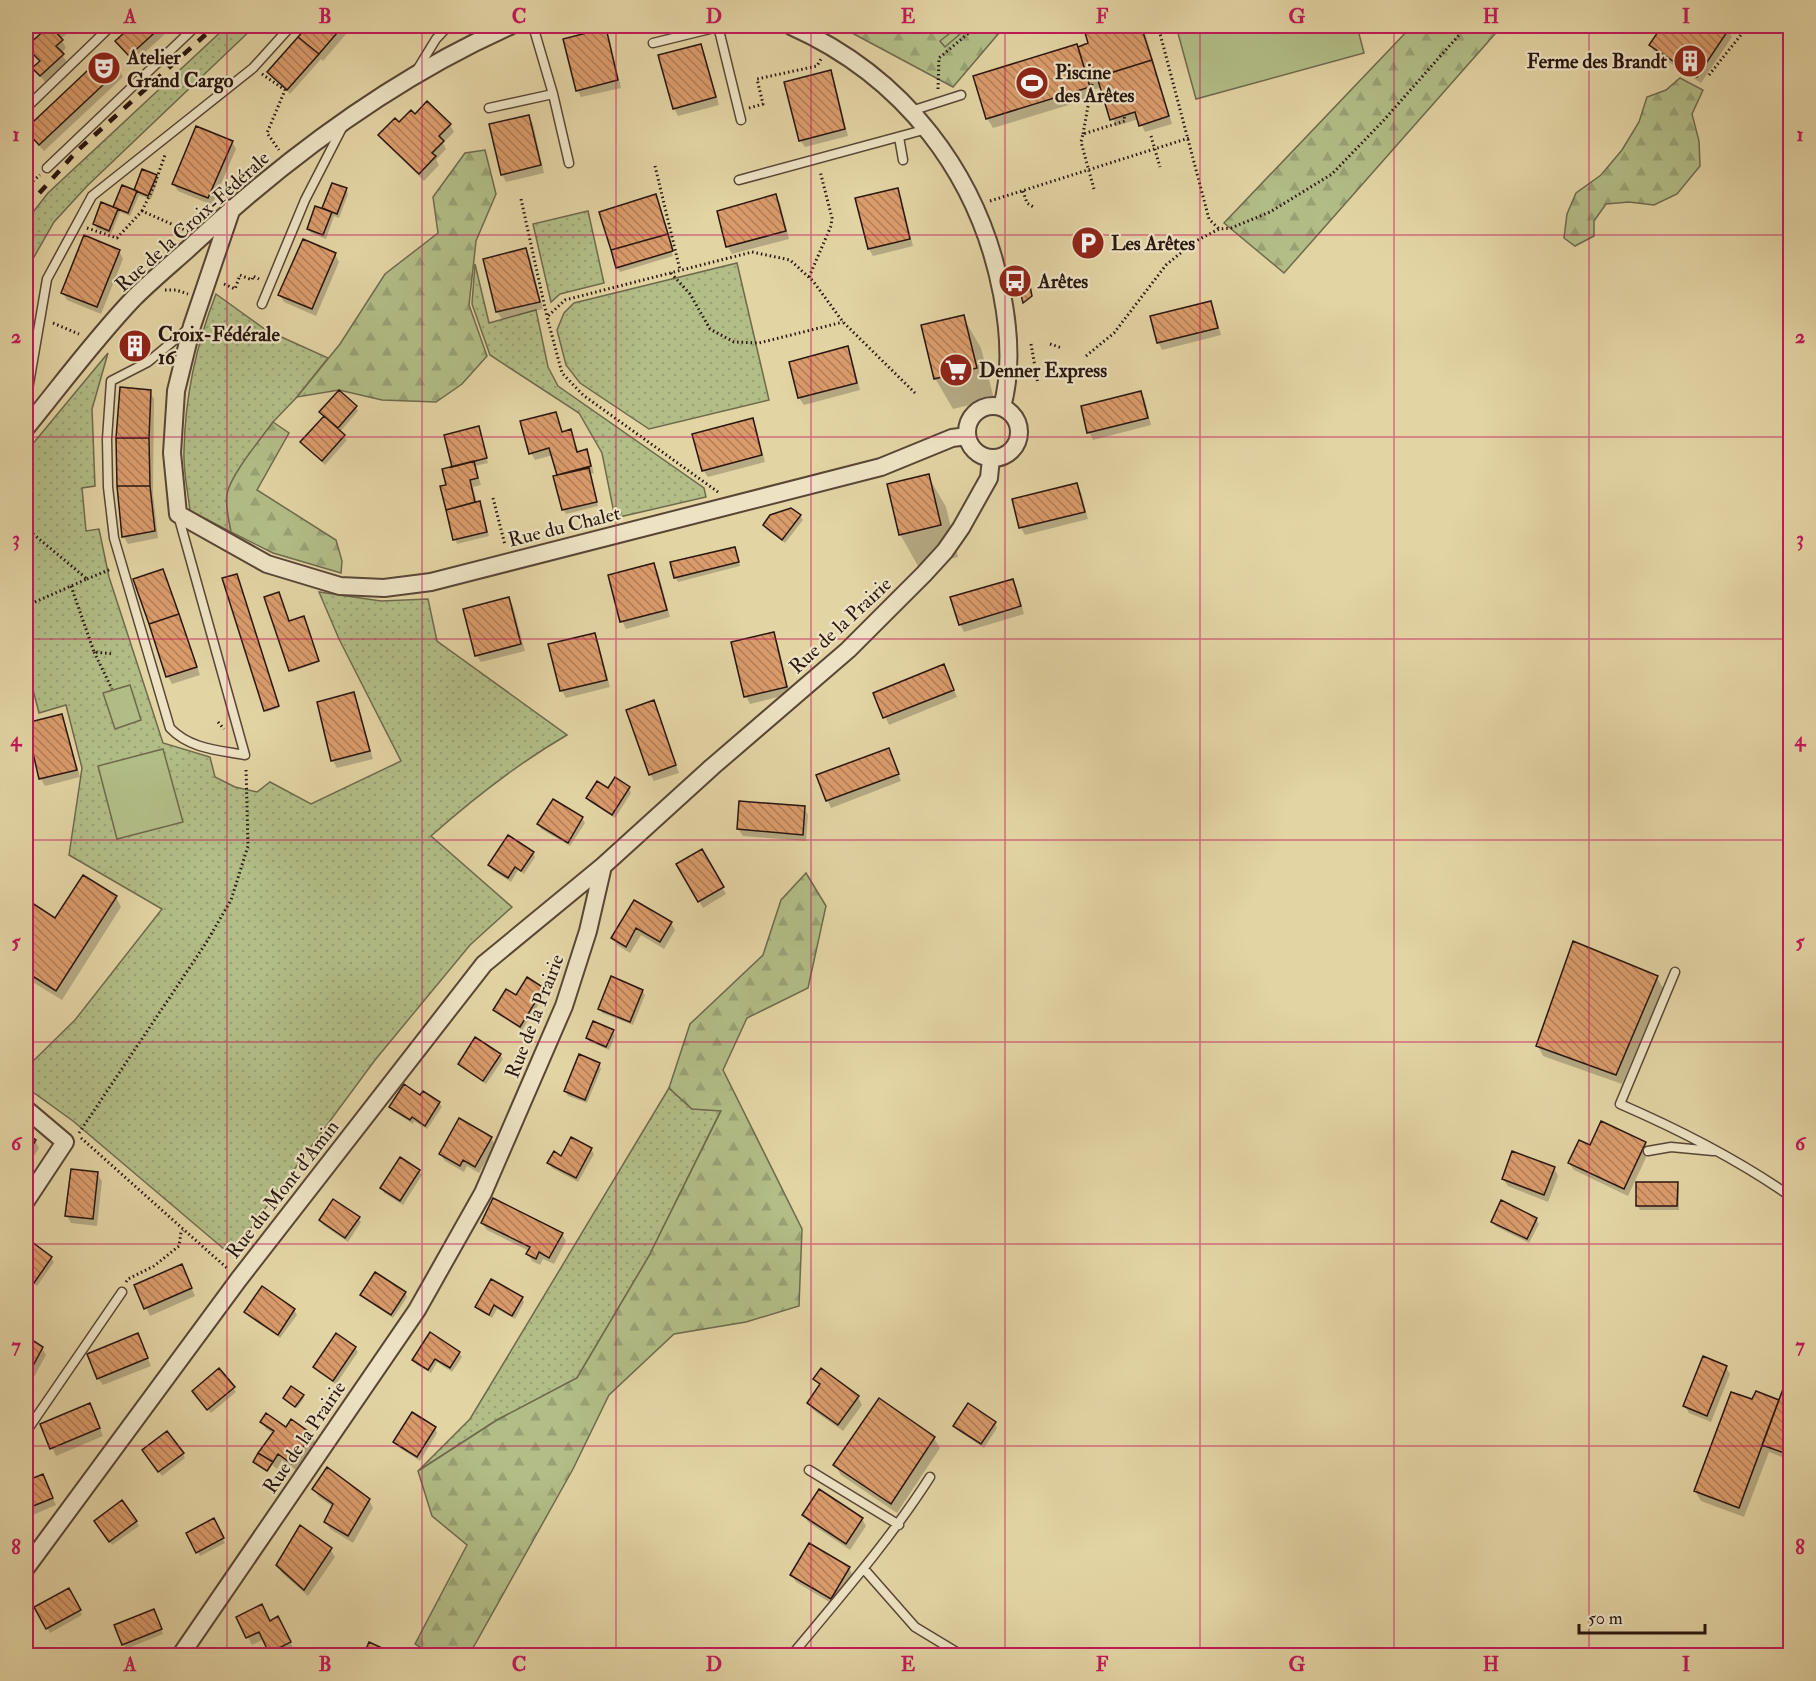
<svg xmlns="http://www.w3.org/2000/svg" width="1816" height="1681" font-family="'IM FELL Double Pica',serif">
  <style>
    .grass { fill: url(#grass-dots); stroke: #6e6a4c; stroke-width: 1.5 }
    .forest { fill: url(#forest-firs); stroke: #6e6a4c; stroke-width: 1.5 }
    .park { fill: #b2bd87; stroke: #6e6a4c; stroke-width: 1.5 }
    .shadow { fill: #0003 }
    .building { fill: url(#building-back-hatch); stroke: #291610; stroke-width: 1.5 }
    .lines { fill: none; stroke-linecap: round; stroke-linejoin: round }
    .lane-casing { stroke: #584635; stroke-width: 11 }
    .street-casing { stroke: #584635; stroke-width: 20 }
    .path { stroke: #291610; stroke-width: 3; stroke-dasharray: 1.5 3; stroke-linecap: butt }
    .lane { stroke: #ede3c4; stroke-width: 8 }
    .street { stroke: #ede3c4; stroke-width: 16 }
    .rail { stroke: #291610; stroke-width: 4.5; stroke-dasharray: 10 10; stroke-linecap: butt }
    .grid { fill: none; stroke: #c2185b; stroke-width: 1.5; stroke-opacity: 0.55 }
    .labels { text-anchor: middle; stroke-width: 4.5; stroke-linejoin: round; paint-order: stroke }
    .poi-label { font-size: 20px; font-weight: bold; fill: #291610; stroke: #ede3c4; text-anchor: start }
    .street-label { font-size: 20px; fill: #291610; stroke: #ede3c4 }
    .neatline { fill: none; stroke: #c2185b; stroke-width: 2 }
    .grid-label { font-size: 20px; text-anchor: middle; font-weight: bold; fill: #c2185b }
  </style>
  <defs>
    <pattern id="grass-dots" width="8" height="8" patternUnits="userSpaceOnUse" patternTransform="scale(1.5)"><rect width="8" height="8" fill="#b2bd87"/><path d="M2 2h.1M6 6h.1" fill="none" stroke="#99a274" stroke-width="1.8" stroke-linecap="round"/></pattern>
    <pattern id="forest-firs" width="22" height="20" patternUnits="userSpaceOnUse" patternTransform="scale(1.5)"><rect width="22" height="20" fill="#b2bd87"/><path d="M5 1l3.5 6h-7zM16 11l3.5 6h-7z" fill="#99a274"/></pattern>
    <pattern id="building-back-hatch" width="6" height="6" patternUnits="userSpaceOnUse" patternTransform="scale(1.5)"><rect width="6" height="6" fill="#db9c6c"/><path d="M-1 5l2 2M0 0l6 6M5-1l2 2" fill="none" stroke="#b27e57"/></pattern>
  </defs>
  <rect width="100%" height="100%" fill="#e3d4a4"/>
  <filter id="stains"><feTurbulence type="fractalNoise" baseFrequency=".00333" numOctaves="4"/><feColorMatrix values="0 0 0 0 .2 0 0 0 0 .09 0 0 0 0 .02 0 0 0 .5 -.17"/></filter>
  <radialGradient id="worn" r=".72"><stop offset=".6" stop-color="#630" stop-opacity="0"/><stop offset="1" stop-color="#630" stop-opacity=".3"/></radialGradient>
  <!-- grass -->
  <path class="grass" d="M 227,26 L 255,26 L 87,186 L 54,222 L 26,271 L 26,221 L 48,193 Z
    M 588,211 L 604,283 L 560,294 L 551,302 L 533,224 Z
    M 737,263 L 769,400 L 649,429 L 580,383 L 566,365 L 557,330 L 564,313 L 574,303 Z
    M 475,264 L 489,323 L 536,310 L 548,367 L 558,386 L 704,488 L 706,497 L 615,518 L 602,453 L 579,413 L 490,355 L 472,304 Z
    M 216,294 L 266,330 L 328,358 L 297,397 L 273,422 L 240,469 L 228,512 L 231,532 L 190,511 C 188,491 183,471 184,451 C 185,397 196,345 216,294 Z
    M 108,353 L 92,409 L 95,486 L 82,488 L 86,531 L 99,529 L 109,577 L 163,743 L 210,757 L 215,777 L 235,787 L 257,792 L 270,782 L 311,804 L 401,761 L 339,639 L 319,592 L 381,601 L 428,599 L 437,641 L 567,735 C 517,764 475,797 431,836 L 512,907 L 470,945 L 375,1060 L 231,1255 L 73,1121 L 26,1087 L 26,1068 L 75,1020 L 162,909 L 69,855 L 82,768 L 66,705 L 39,713 L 26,663 L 26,452 Z
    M 669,1088 L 692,1109 L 721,1110 L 649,1256 L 577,1378 L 497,1420 L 418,1471 L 470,1419 Z"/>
  <!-- forest -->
  <path class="forest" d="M 839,26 L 1005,26 L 953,87 Z
    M 1412,26 L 1502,26 L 1284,273 L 1224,223 Z
    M 1680,78 L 1703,90 L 1692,114 L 1699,141 L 1700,166 L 1677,194 L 1654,205 L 1629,202 L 1606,204 L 1594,221 L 1594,236 L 1575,246 L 1564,238 L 1567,214 L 1576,193 L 1601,175 L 1622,150 L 1639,122 L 1647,97 L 1666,90 Z
    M 485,150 L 496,194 L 476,241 L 469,305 L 487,356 L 462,384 L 436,402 L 382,400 L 339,390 L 297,397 L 340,344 L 385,274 L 438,233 L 433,197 L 465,153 Z
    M 273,422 L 289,433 L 257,490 L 336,540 L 342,561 L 341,573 L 273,553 L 231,532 C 229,520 225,506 227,494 C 231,474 260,440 273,422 Z
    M 806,873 L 826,906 L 808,988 L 747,1018 L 723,1070 L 802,1229 L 799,1306 L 746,1322 L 674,1334 L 609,1395 L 573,1469 L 469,1655 L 429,1655 L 430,1653 L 415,1644 L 467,1545 L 432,1516 L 418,1471 L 497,1420 L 577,1378 L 649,1256 L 721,1111 L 692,1109 L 669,1088 L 690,1024 L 763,955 L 781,900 Z"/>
  <!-- park -->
  <path class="park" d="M 959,26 L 968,27 L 945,47 L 940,41 Z
    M 1176,26 L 1357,26 L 1364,53 L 1196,99 Z
    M 130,685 L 141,720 L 115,729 L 103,693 Z
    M 163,749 L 183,822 L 117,839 L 98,766 Z"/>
  <!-- shadow -->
  <path class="shadow" d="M 47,26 L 75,26 L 61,39 L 66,48 L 61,53 L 67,62 L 45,82 L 34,68 L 40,62 L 28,47 L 49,28 Z
    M 134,26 L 174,26 L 134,62 L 117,41 Z
    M 310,26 L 353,26 L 323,61 L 321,59 L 290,94 L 269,73 Z
    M 1084,26 L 1143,26 L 1172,124 L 1145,132 L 1139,119 L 1116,126 L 1102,87 L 1093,90 L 1095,97 L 993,128 L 987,118 L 1078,48 L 1090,44 Z
    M 1664,26 L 1721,26 L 1728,30 L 1732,37 L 1701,83 L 1655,53 L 1651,46 Z
    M 605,30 L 609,37 L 621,88 L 581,97 L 577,90 Z
    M 700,45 L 704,52 L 719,105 L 678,116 L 674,108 Z
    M 119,70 L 123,77 L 44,151 L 26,132 L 26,115 L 34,123 Z
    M 830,72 L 834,79 L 848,136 L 805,147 L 800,140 Z
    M 415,116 L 450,125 L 454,132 L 443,143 L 446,149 L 436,160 L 439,165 L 424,181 L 384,142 L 380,135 Z
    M 528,117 L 533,124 L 544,173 L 506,182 L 502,174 Z
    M 232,142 L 236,149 L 212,205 L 178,191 L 173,183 Z
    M 156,176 L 158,180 L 151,199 L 139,195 L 130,216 L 120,212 L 111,234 L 97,229 L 94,224 Z
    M 333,185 L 346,190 L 348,194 L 339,218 L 334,216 L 326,239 L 311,233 L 308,229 L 323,210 Z
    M 897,190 L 901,197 L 913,246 L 873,256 L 869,249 L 857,199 Z
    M 655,196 L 659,203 L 671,241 L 668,241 L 673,256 L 620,272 L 617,268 Z
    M 775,196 L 780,203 L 789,239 L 732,254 L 728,247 L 718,212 Z
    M 526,250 L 530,257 L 543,309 L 502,319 L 497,312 L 485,260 Z
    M 119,251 L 123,259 L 101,314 L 67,300 L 63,293 Z
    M 335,254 L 339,262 L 316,316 L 284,302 L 280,295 Z
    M 1210,302 L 1214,310 L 1221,335 L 1162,350 L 1158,342 Z
    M 963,317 L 981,348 L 994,399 L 953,409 L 935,378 Z
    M 142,336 L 139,361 L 130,359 L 129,357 Z
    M 847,348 L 851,355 L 860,390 L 804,405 L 799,398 Z
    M 150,392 L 154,399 L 153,494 L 158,538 L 128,544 L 124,537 Z
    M 1141,392 L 1145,400 L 1151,425 L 1093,440 L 1089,432 Z
    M 356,407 L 358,411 L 340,432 L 347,440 L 325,465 L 302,443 L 324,417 L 321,412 Z
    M 555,413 L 563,433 L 570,431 L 579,453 L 586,451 L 590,458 L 594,473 L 590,474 L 598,506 L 566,514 L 563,509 L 559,477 L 553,455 L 535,460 L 531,453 Z
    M 752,420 L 756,427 L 765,462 L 708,477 L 703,470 Z
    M 480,432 L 488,463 L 475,466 L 481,485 L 473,487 L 477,503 L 481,507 L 489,536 L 457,544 L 442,487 L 448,486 L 455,468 Z
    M 928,476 L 946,507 L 958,557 L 918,566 L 900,534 Z
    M 1077,485 L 1081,492 L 1088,519 L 1025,535 L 1021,528 L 1014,500 Z
    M 800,516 L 803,520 L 785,543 L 767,530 L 764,525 Z
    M 735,549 L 740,566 L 678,582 L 675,577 Z
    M 654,565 L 658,572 L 670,617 L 626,629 L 622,621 Z
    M 163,570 L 167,578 L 200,675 L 172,684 L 168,677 L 135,580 Z
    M 238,577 L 279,708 L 266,712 L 224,579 Z
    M 1013,580 L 1017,588 L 1024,614 L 964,632 L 960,624 Z
    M 509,598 L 513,606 L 525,651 L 481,662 L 476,655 Z
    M 304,619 L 319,662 L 291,672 L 288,623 Z
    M 594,634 L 598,642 L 610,687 L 566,698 L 562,691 L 550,646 Z
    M 773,634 L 777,641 L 790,694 L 750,704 L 746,696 Z
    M 947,673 L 957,697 L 889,725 L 875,694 Z
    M 353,693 L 357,701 L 373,759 L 337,768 L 333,761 L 319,703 Z
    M 653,702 L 679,773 L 654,781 L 650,774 Z
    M 61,715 L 65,723 L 80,777 L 45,786 L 41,779 L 27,725 L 26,725 Z
    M 892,757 L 901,781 L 831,808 L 827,800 Z
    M 629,788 L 631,793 L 615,818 L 590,802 L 588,798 Z
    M 553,801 L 582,818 L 585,823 L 570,846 L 541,829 L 539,824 Z
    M 804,808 L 808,815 L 806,841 L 743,836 L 738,829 Z
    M 702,851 L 726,894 L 703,908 L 678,864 Z
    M 533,853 L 535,857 L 524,874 L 518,870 L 511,882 L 492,870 L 490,865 Z
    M 116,897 L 121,907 L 62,1000 L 31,981 L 26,990 L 26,901 L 56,920 Z
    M 635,902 L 671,923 L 675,930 L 664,949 L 641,935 L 630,953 L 617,945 L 613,938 Z
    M 1657,978 L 1663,988 L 1622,1084 L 1543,1056 L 1538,1046 Z
    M 543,989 L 546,993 L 522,1030 L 498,1014 L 495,1010 L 516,997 Z
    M 642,991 L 645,995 L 633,1025 L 602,1013 L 600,1008 Z
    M 613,1031 L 615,1036 L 609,1050 L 590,1042 L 587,1038 Z
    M 500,1055 L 503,1059 L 486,1084 L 462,1068 L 459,1064 Z
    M 599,1064 L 601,1069 L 587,1103 L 568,1096 L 565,1091 Z
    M 421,1097 L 439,1103 L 442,1107 L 427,1129 L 414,1121 L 413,1124 L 393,1111 L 391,1107 Z
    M 26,1135 L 35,1141 L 39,1148 L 26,1169 Z
    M 491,1138 L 495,1145 L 479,1173 L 467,1166 L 464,1172 L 445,1161 L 440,1154 Z
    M 1645,1143 L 1649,1151 L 1628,1196 L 1574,1170 L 1569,1163 L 1590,1147 Z
    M 591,1149 L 594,1154 L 578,1182 L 552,1168 L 549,1163 Z
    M 1554,1168 L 1558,1176 L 1548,1202 L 1508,1186 L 1503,1179 Z
    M 419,1171 L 422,1175 L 403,1205 L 384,1193 L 382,1188 Z
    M 97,1174 L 102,1181 L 97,1226 L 71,1223 L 67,1216 Z
    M 1677,1184 L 1679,1188 L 1679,1210 L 1640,1210 L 1637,1205 Z
    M 358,1218 L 361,1222 L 348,1242 L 323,1225 L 320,1220 Z
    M 1536,1219 L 1539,1224 L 1529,1243 L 1495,1226 L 1492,1222 Z
    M 482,1223 L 562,1234 L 566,1241 L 554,1264 L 543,1259 L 540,1265 L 532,1261 L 528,1254 L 529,1251 L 487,1230 Z
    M 28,1241 L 51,1258 L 54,1262 L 37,1286 L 26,1278 L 26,1245 Z
    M 185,1273 L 195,1296 L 150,1316 L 136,1286 Z
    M 405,1293 L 407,1297 L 393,1318 L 365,1299 L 362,1295 Z
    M 522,1298 L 524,1302 L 515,1319 L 497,1309 L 492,1318 L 480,1311 L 477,1307 Z
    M 294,1310 L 297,1315 L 280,1338 L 248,1316 L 246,1312 Z
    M 26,1337 L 42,1348 L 46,1355 L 29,1386 L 26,1384 Z
    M 141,1342 L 151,1366 L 103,1385 L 98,1378 Z
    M 355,1348 L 358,1352 L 336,1384 L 318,1372 L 315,1367 Z
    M 459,1353 L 462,1357 L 452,1372 L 437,1362 L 431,1373 L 417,1365 L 414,1360 Z
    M 1726,1367 L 1730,1374 L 1711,1422 L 1689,1413 L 1685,1406 Z
    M 815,1379 L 858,1397 L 862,1405 L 843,1431 L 813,1410 L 809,1403 L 820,1387 Z
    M 233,1388 L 236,1392 L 211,1413 L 196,1396 Z
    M 1784,1391 L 1790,1393 L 1790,1460 L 1769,1452 L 1744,1517 L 1701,1501 L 1695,1491 L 1753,1401 L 1780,1402 Z
    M 303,1396 L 304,1398 L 297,1408 L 285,1399 Z
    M 879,1400 L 934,1438 L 940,1448 L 897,1513 L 841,1475 L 835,1465 Z
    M 93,1412 L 103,1436 L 56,1456 L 42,1425 Z
    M 291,1421 L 311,1435 L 315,1442 L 296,1470 L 282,1460 L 277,1469 L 272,1465 L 268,1472 L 255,1463 L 274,1434 L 266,1429 L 262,1422 L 286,1429 Z
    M 995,1423 L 997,1428 L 984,1448 L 957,1430 L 955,1426 Z
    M 435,1428 L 437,1433 L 420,1461 L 398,1447 L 395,1442 Z
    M 183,1454 L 185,1458 L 162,1476 L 146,1455 Z
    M 42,1476 L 56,1505 L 26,1518 L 26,1482 Z
    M 314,1489 L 369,1500 L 373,1508 L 353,1543 L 330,1529 L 326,1522 L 333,1507 L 318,1496 Z
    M 804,1515 L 862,1519 L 866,1526 L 850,1550 L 808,1522 Z
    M 213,1520 L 225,1543 L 200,1556 L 188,1533 Z
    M 136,1521 L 139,1526 L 112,1545 L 98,1526 Z
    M 330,1549 L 335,1557 L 308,1596 L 282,1573 L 277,1565 Z
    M 849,1568 L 853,1576 L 836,1606 L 796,1582 L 792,1575 Z
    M 68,1590 L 82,1615 L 50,1633 L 36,1608 Z
    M 156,1615 L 163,1634 L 126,1649 L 116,1626 Z
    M 238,1618 L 282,1626 L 294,1650 L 283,1656 L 272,1656 L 264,1639 L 252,1645 Z"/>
  <!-- building -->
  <path class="building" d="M 49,26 L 64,26 L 56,32 L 63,40 L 56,46 L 64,54 L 40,76 L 32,68 L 40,61 L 26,47 Z
    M 132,26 L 162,26 L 129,56 L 115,41 Z
    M 308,26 L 343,26 L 319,54 L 298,37 Z
    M 1083,26 L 1141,26 L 1152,60 L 1088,80 L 1078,47 L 1088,43 Z
    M 1662,26 L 1724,26 L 1729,29 L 1697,77 L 1649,45 Z
    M 606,28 L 618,80 L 576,91 L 563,39 Z
    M 298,37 L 319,54 L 287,90 L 267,72 Z
    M 701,44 L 716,97 L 673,109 L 658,55 Z
    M 1077,44 L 1090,87 L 986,119 L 973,76 Z
    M 105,54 L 120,69 L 39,145 L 26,131 L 26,113 L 34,121 Z
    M 1152,60 L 1169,116 L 1139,126 L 1135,112 L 1110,120 L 1097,77 Z
    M 831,70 L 845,129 L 799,141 L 784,82 Z
    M 427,101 L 451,124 L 439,136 L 444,141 L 432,153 L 436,156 L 419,174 L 378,135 L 395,118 L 399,122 L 411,110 L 415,114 Z
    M 529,115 L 541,165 L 501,175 L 489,124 Z
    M 196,126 L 233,141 L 208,198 L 172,184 Z
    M 142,169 L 157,175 L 148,196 L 134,190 Z
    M 332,183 L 347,188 L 337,214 L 322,208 Z
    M 122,185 L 137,191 L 128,213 L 113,207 Z
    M 898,188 L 910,239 L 868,249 L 855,198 Z
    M 656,194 L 668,234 L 611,250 L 599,212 Z
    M 776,194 L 786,231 L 726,247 L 717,211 Z
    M 101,202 L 118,209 L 109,231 L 93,224 Z
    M 315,206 L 332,212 L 323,235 L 307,229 Z
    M 668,234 L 673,251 L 616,268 L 611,250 Z
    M 84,235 L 120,250 L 97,307 L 61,293 Z
    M 303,239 L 336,253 L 312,309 L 278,295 Z
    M 526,248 L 540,302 L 496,312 L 483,259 Z
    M 1018,282 L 1030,286 L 1032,296 L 1023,303 Z
    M 1211,301 L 1218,328 L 1157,343 L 1150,316 Z
    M 964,315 L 977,368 L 934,379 L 921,325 Z
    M 132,333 L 143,335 L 139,360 L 127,358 Z
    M 848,346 L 857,383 L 798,398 L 789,362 Z
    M 120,387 L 151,390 L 149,438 L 116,438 Z
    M 339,390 L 357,406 L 338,428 L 319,412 Z
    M 1141,391 L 1148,418 L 1087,433 L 1081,406 Z
    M 556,412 L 562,432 L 571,429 L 577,452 L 587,449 L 591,466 L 557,475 L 549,448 L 529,454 L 520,421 Z
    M 324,416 L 345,435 L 322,461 L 300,442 Z
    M 753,418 L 762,455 L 702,471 L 692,434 Z
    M 479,426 L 487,458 L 452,467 L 444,435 Z
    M 116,438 L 149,438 L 150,486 L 117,486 Z
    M 474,461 L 478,478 L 470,480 L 475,502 L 446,510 L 440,486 L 446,485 L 442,469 Z
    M 589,468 L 597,502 L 562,510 L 553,476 Z
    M 929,474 L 941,525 L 899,535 L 887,484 Z
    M 1077,483 L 1085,512 L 1019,528 L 1012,499 Z
    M 117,486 L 150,486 L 155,531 L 122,537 Z
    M 480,501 L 487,532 L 453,540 L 446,510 Z
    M 791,508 L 801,515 L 782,540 L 763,525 L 770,515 Z
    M 735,547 L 739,562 L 674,578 L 670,562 Z
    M 654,563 L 667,610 L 620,622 L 608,575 Z
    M 163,569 L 179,614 L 149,624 L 133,579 Z
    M 237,574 L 279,706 L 264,711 L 222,578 Z
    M 1013,579 L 1021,606 L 959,625 L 950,597 Z
    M 279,592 L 289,621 L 304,616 L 319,661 L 289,671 L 264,597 Z
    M 509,597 L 521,644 L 475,656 L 463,609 Z
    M 179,614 L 197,667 L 166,677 L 149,624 Z
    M 774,632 L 787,687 L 744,697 L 731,642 Z
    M 595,633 L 607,680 L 560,691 L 548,644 Z
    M 944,664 L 954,690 L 883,718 L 873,693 Z
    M 354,692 L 370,751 L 331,761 L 317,702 Z
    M 654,700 L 676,765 L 649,775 L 626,710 Z
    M 62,714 L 77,770 L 39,779 L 26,723 Z
    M 889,748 L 899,774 L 826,801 L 816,775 Z
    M 615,777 L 630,787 L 612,815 L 586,798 L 597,781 L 608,788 Z
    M 553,799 L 583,817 L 568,843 L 537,824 Z
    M 739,801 L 805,806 L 803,835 L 737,829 Z
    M 508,835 L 534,852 L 521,871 L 515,867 L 508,878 L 488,865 Z
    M 702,849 L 724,887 L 698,902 L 676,864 Z
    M 83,875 L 117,896 L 56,991 L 26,972 L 26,899 L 55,918 Z
    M 634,900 L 672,922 L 660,942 L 636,928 L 626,947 L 611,938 Z
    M 1573,941 L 1658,976 L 1616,1075 L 1536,1046 Z
    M 611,976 L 643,990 L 630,1022 L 598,1009 Z
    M 527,977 L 544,988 L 520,1027 L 493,1010 L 506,989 L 516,995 Z
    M 593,1021 L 614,1030 L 606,1047 L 586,1038 Z
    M 475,1037 L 501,1054 L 483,1081 L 458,1064 Z
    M 579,1054 L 600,1063 L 585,1100 L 564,1091 Z
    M 404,1084 L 420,1095 L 423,1091 L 440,1102 L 425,1126 L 412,1117 L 410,1120 L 389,1107 Z
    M 459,1118 L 492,1137 L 475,1167 L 463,1160 L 460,1166 L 439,1154 Z
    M 1601,1121 L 1646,1142 L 1624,1189 L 1568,1163 L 1579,1140 L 1590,1145 Z
    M 26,1133 L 36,1140 L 26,1156 Z
    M 571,1137 L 592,1148 L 576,1178 L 547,1163 L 554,1151 L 561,1156 Z
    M 1512,1151 L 1555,1167 L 1544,1195 L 1502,1179 Z
    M 400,1157 L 420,1170 L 400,1201 L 380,1188 Z
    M 71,1169 L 98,1172 L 93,1219 L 65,1216 Z
    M 1636,1182 L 1678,1182 L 1677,1206 L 1636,1206 Z
    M 493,1198 L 563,1233 L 549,1258 L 539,1252 L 536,1259 L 526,1254 L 530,1247 L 481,1223 Z
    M 333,1199 L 360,1217 L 345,1238 L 319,1220 Z
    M 1501,1200 L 1537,1218 L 1527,1239 L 1491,1222 Z
    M 28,1239 L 52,1257 L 34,1283 L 26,1277 L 26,1242 Z
    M 182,1264 L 192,1288 L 144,1309 L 134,1285 Z
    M 375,1272 L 406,1292 L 391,1315 L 360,1295 Z
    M 491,1279 L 523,1297 L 512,1316 L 494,1305 L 489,1315 L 475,1307 Z
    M 262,1286 L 295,1309 L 278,1335 L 244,1312 Z
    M 430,1332 L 460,1352 L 450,1368 L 435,1359 L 428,1370 L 412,1360 Z
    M 138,1333 L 148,1358 L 97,1379 L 87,1354 Z
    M 336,1333 L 356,1347 L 333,1381 L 313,1367 Z
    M 26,1336 L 43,1347 L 26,1379 Z
    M 1703,1356 L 1727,1366 L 1707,1416 L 1683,1406 Z
    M 219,1368 L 235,1387 L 207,1410 L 192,1391 Z
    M 821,1368 L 859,1396 L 838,1425 L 807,1403 L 820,1384 L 813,1379 Z
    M 291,1386 L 304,1395 L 295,1407 L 283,1398 Z
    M 1783,1389 L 1790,1392 L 1790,1455 L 1762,1445 Z
    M 1756,1391 L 1779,1400 L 1739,1508 L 1694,1491 L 1731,1392 L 1752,1399 Z
    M 879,1398 L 935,1437 L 891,1504 L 833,1465 Z
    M 90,1403 L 100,1428 L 50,1449 L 40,1424 Z
    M 968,1403 L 996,1422 L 981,1444 L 953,1426 Z
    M 412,1412 L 436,1427 L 417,1457 L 393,1442 Z
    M 266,1413 L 286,1427 L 291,1419 L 312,1434 L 292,1464 L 278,1454 L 273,1462 L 258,1453 L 274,1431 L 260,1422 Z
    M 167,1431 L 184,1453 L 158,1472 L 142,1450 Z
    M 258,1453 L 273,1462 L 267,1471 L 253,1462 Z
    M 327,1467 L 370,1499 L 348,1536 L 324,1522 L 333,1504 L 312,1489 Z
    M 43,1474 L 53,1498 L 26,1509 L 26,1481 Z
    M 819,1489 L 863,1518 L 846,1544 L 802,1515 Z
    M 122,1500 L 137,1521 L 109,1542 L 94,1521 Z
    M 214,1518 L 224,1538 L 196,1553 L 186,1533 Z
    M 300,1525 L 332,1548 L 304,1590 L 276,1565 Z
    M 809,1543 L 850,1567 L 831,1599 L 790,1575 Z
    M 69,1588 L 81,1610 L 46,1629 L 34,1607 Z
    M 262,1604 L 270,1621 L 278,1616 L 291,1642 L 269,1653 L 259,1632 L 246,1638 L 236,1617 Z
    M 154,1609 L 162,1629 L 122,1645 L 114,1625 Z
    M 369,1642 L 391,1652 L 389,1656 L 363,1656 Z"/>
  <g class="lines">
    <!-- lane casing -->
    <g class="lane-casing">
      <path id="lane" d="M 533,26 L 553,94 L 569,163
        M 718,26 L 741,120
        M 653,43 L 718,27
        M 417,70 L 436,39 L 448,26
        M 26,108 L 111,26
        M 489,108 L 553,94
        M 911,111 L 961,95
        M 899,137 L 903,160
        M 47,168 L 196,26
        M 739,180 L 927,129
        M 262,304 L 305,200 L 342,128
        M 26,401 L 47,279 L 92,196 L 253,68 L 291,26
        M 178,515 L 245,755 C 218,750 190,749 170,728 L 114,538 L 108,487 L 107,439 L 111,381 L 148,362 L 189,328
        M 1675,972 L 1620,1104 C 1680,1130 1737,1159 1790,1196
        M 1648,1151 L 1671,1147 L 1713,1151
        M 26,1432 L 122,1292
        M 809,1470 L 899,1525
        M 864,1569 L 915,1627 L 963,1656
        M 791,1656 C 840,1597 889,1541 930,1477"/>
    </g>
    <!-- street casing -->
    <g class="street-casing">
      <path id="street" d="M 791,26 C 903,76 979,173 1002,294 C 1009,330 1012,371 1002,407
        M 232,208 L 192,326 L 176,391 L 172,453 L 178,514 L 267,564 L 340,586 L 384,588 L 431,582 L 881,467 L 952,438 L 967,436
        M967 432a26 26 0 1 1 52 0a26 26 0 1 1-52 0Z
        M 26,428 C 61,385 95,339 133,299 C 150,282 169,266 187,250 C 282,161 391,79 510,26
        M 26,1109 L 65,1142 L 26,1201
        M 26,1568 L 239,1279 L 484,964 L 603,866
        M 180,1656 L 417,1310 L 483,1193 L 564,1006 L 588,931 L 603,866 L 712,767 L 848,650 L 924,574 L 945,551 L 961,528 L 989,478 L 991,458"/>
    </g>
    <!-- path -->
    <path class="path" d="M 1158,26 L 1209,219 L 1219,229
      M 768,29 L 770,26
      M 262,74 L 285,90 L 267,133 L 279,150
      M 1709,75 L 1748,26
      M 26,78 L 33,85
      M 938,89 L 939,58 L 977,26
      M 749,108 L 763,104 L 757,79 L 817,66 L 821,59
      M 1083,134 L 1093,78
      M 1151,136 L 1160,167
      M 655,166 L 680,270
      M 26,187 L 40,175
      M 1094,189 L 1081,142 L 1083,134 L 1125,121 L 1124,116
      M 1023,191 L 1027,203 L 1035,208
      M 521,199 L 547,317
      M 990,201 L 1189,138
      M 142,211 L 154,186 L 165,155
      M 87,228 L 117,238 L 142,211 L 185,230
      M 671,273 L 690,294 L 710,329 L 734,342 L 759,343 L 843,322
      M 809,277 L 831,226 L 832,218 L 820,171
      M 224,284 L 235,289 L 240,275 L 252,280 L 253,276 L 259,279
      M 165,290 L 176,290 L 188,294
      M 53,323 L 79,334
      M 1031,344 L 1038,384
      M 1050,344 L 1062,348
      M 1086,356 L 1114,333 L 1166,265 L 1194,242 L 1219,229 L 1231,228 L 1270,212 L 1332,174 L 1383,121 L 1467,26
      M 718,492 L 583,395 L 562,373 L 547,317 L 565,300 L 752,252 L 790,260 L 813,281 L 843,322 L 915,393
      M 493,498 L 505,545
      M 26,528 L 87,579 L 26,606
      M 87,579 L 111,569
      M 71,586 L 94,652 L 114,654
      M 94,652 L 112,689
      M 218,722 L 224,729
      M 79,1133 L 206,943 L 231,900 L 248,846 L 246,767
      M 81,1138 L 228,1269
      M 126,1282 L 128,1279 L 154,1266 L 179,1246 L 181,1232 L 183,1230"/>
    <!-- lane -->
    <use href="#lane" class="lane"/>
    <!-- street -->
    <use href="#street" class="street"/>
    <!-- rail -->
    <path class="rail" d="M 26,208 L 77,151 L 215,26"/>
  </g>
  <!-- grid -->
  <path class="grid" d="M 227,26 L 227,1656M 422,26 L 422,1656M 616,26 L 616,1656M 811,26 L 811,1656M 1005,26 L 1005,1656M 1200,26 L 1200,1656M 1394,26 L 1394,1656M 1589,26 L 1589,1656M 26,235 L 1790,235M 26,437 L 1790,437M 26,639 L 1790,639M 26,840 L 1790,840M 26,1042 L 1790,1042M 26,1244 L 1790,1244M 26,1446 L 1790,1446"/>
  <!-- icons -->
  <defs>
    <g id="building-disc" transform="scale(1.725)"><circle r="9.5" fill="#8f2418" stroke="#ede3c4"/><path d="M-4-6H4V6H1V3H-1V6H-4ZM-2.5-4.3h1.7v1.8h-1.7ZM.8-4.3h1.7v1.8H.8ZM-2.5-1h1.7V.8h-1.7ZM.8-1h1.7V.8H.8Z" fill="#fff"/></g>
    <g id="theatre-disc" transform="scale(1.725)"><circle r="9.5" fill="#8f2418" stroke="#ede3c4"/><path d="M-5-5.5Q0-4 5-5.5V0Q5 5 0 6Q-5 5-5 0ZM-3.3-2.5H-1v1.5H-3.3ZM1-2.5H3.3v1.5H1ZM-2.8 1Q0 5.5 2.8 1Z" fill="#fff"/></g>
    <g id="stadium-disc" transform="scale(1.725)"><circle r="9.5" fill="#8f2418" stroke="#ede3c4"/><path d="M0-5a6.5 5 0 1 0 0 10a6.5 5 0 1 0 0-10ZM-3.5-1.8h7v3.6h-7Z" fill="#fff"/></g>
    <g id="parking-disc" transform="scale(1.725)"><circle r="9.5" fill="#8f2418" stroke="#ede3c4"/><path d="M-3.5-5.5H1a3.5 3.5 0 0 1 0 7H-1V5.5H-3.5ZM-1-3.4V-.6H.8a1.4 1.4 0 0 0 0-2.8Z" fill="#fff"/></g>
    <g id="bus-disc" transform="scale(1.725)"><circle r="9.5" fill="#8f2418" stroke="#ede3c4"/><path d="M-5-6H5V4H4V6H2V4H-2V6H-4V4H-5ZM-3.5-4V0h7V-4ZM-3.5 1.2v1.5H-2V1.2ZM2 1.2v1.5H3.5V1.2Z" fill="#fff"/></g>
    <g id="supermarket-disc" transform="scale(1.725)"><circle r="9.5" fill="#8f2418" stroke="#ede3c4"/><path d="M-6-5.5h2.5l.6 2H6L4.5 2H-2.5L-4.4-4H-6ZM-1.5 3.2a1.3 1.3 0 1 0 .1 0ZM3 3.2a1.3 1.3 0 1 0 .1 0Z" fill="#fff"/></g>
  </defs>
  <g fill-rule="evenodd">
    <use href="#building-disc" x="1690" y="61"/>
    <use href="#theatre-disc" x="104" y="68"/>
    <use href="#stadium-disc" x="1032" y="83"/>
    <use href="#parking-disc" x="1088" y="243"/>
    <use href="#bus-disc" x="1015" y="281"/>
    <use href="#building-disc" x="135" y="346"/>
    <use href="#supermarket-disc" x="956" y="370"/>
  </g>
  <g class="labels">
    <!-- poi labels -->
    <g class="poi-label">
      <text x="127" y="64">Atelier<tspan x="127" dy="23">Grand Cargo</tspan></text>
      <text x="1667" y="68" text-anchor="end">Ferme des Brandt</text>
      <text x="1055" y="79">Piscine<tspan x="1055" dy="23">des Arêtes</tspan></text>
      <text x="1111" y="250">Les Arêtes</text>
      <text x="1038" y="288">Arêtes</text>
      <text x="158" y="341">Croix-Fédérale<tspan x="158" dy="23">16</tspan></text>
      <text x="979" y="377">Denner Express</text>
    </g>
    <!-- street labels -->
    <g class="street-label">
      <text transform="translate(192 221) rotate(-42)" y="7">Rue de la Croix-Fédérale</text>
      <text transform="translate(564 526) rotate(-14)" y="7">Rue du Chalet</text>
      <text transform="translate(840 625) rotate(-43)" y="7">Rue de la Prairie</text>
      <text transform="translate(534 1016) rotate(-69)" y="7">Rue de la Prairie</text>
      <text transform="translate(282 1189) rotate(-52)" y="7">Rue du Mont d'Amin</text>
      <text transform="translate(304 1437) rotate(-56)" y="7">Rue de la Prairie</text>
    </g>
  </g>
  <!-- margin -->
  <rect width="1816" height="1681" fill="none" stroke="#e3d4a4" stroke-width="66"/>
  <!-- scale -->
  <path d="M1579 1624v9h126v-9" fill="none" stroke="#291610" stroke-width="3"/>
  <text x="1588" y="1624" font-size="18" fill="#291610" stroke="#ede3c4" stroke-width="4.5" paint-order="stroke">50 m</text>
  <rect x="33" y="33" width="1750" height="1615" class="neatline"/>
  <g class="grid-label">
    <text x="130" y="23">A</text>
    <text x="325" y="23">B</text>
    <text x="519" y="23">C</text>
    <text x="714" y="23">D</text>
    <text x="908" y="23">E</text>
    <text x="1102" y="23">F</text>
    <text x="1297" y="23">G</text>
    <text x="1491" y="23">H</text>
    <text x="1686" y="23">I</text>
    <text x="16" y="141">1</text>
    <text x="1800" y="141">1</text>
    <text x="16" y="343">2</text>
    <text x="1800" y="343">2</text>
    <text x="16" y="545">3</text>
    <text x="1800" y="545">3</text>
    <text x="16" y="746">4</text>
    <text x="1800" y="746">4</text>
    <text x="16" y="948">5</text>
    <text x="1800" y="948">5</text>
    <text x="16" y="1150">6</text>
    <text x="1800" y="1150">6</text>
    <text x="16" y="1352">7</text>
    <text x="1800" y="1352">7</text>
    <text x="16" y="1554">8</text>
    <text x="1800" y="1554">8</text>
    <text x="130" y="1671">A</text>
    <text x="325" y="1671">B</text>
    <text x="519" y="1671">C</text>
    <text x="714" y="1671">D</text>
    <text x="908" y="1671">E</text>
    <text x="1102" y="1671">F</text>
    <text x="1297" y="1671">G</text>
    <text x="1491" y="1671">H</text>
    <text x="1686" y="1671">I</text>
  </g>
  <rect width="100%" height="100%" filter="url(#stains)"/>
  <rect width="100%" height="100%" fill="url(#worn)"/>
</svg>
